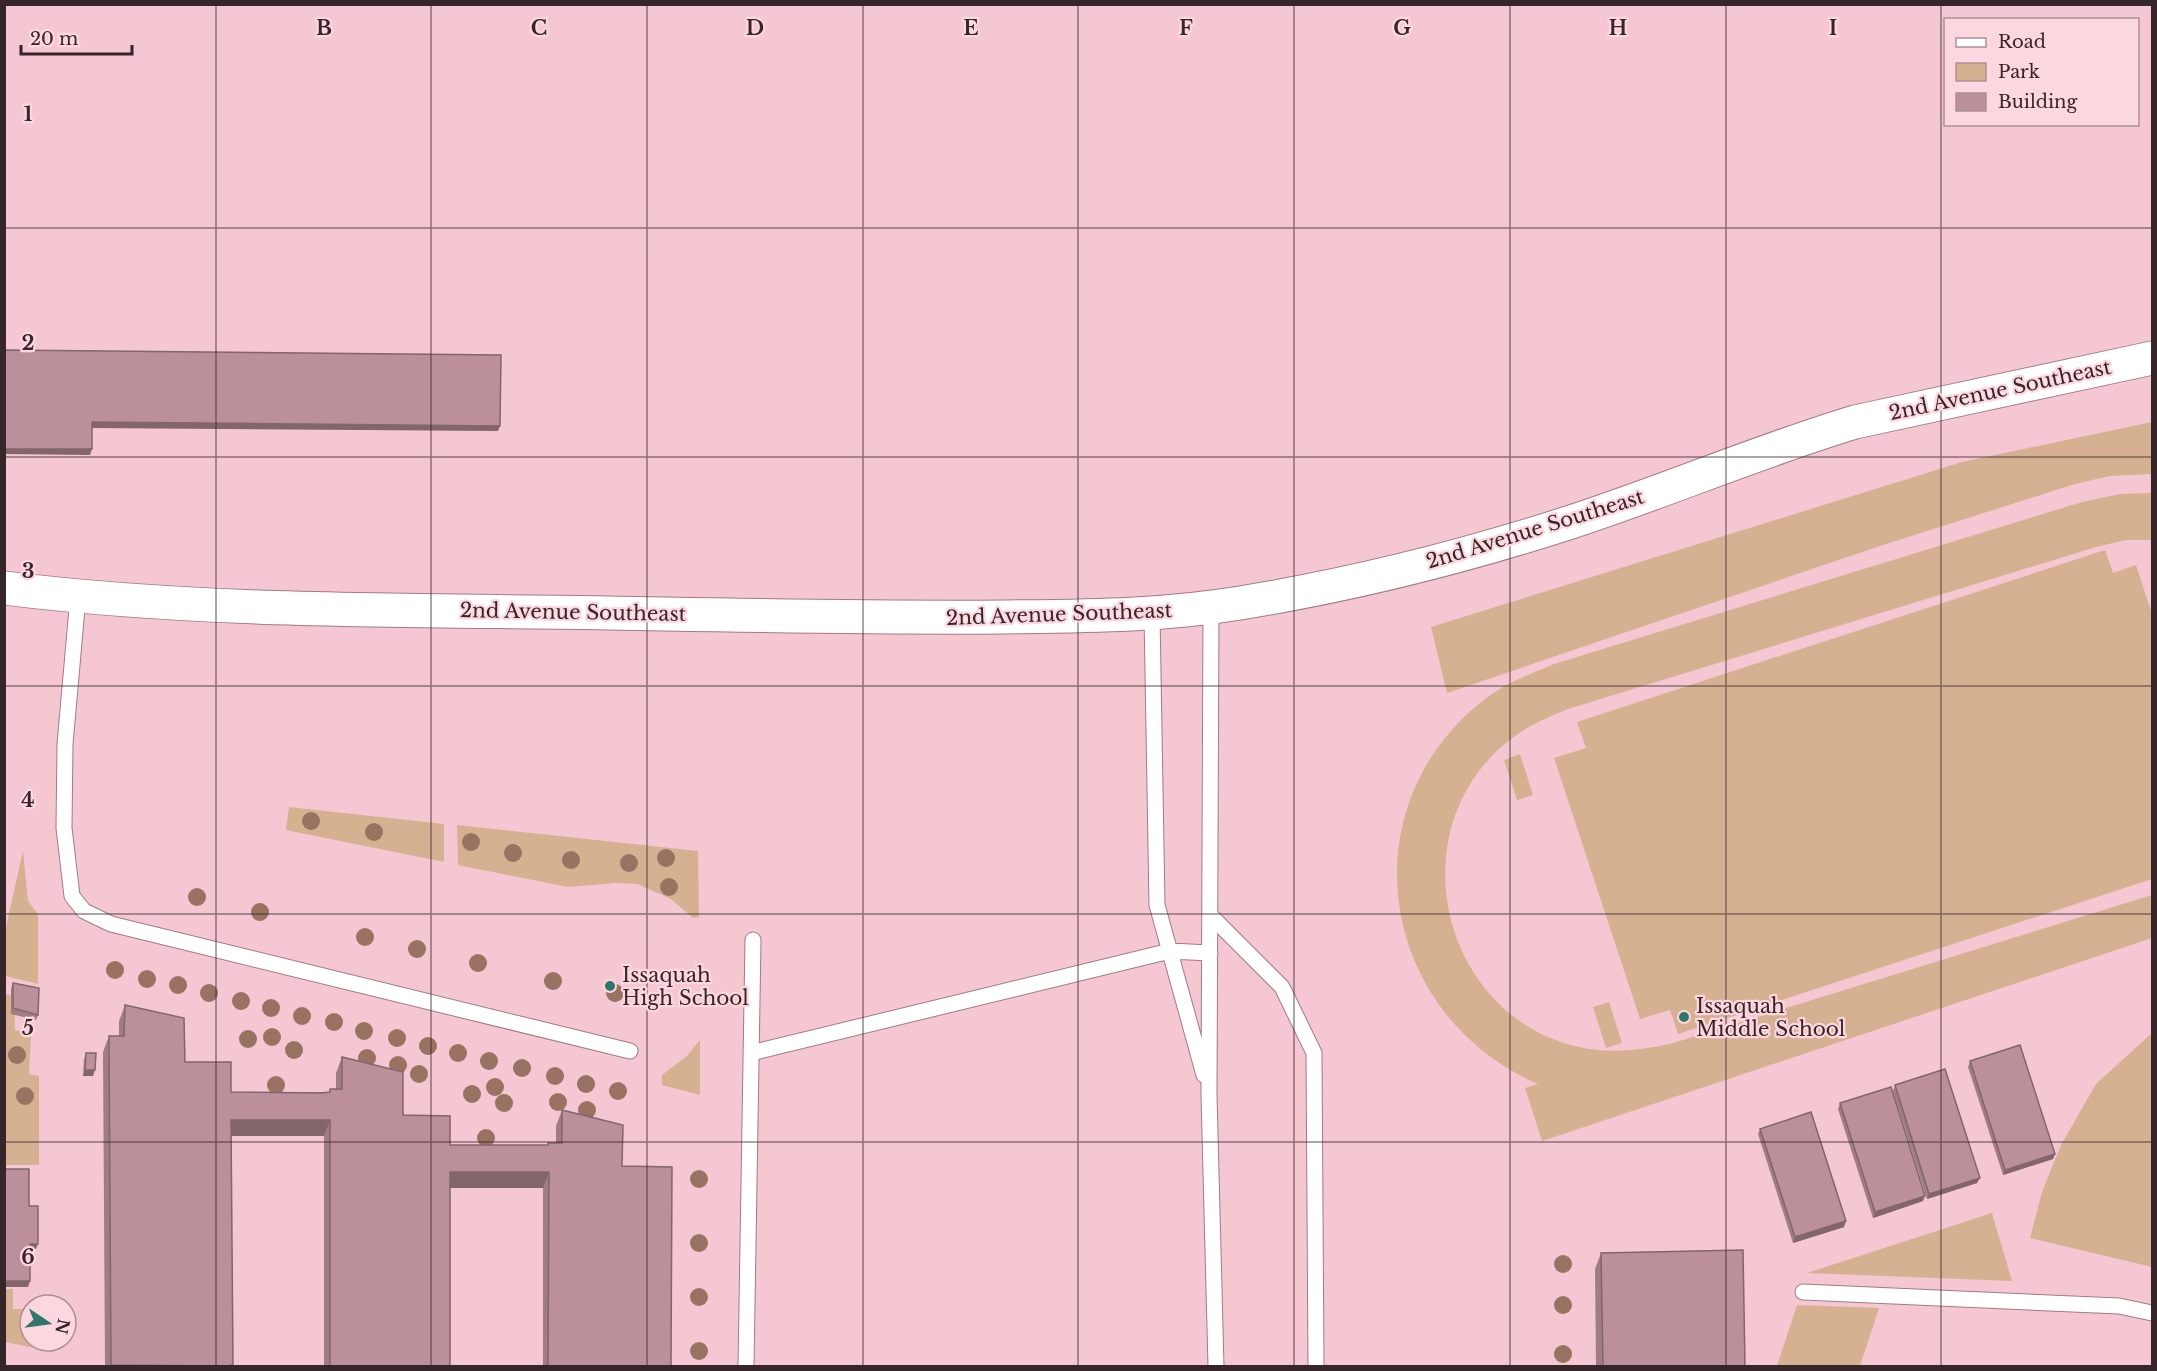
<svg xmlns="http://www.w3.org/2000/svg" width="2157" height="1371" font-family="'Libre Baskerville',serif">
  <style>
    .green { fill: #d6b191 }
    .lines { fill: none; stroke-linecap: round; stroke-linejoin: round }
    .service-casing { stroke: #a47a84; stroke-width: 17 }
    .tertiary-casing { stroke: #a47a84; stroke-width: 35 }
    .service { stroke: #fff; stroke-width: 15 }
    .tertiary { stroke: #fff; stroke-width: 33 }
    .tree { fill: #997261 }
    .wall { fill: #a17c84 }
    .shaded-wall { fill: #83656c }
    .building { fill: #bb909a; stroke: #83656c; stroke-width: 1.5 }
    .grid { fill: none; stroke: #362529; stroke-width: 1.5; stroke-opacity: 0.55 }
    .poi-dot { fill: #2f766c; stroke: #fdd7df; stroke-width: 2 }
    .labels { text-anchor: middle; stroke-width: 4.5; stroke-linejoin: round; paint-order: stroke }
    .street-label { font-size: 20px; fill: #362529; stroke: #fdd7df }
    .poi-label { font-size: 20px; fill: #362529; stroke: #fdd7df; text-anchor: start }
    .grid-label { font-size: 20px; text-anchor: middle; font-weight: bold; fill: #362529; stroke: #fdd7df; stroke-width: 4.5; stroke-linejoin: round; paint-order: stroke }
  </style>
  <rect width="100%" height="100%" fill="#f5c7d2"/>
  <!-- green -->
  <path class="green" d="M 2152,422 L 2152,474 L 2110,476 L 2075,484 L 1877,547 L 1447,693 L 1431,627 L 1962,462 Z
    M 2152,493 L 2152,540 L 2126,540 L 2096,547 L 1568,709 C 1549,717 1531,724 1515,736 C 1396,822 1437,1015 1579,1047 C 1610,1054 1640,1050 1670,1044 L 2152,895 L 2152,938 L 1542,1141 L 1525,1088 L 1538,1084 C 1379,1015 1345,807 1485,699 C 1506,683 1530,674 1554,664 L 2082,502 L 2120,494 Z
    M 2105,550 L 2113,573 L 2136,565 L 2152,614 L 2152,879 L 1678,1034 L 1670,1010 L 1640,1019 L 1554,758 L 1586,748 L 1577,722 Z
    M 1520,754 L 1533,795 L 1517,800 L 1504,760 Z
    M 289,807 L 444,824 L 444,862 L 286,830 Z
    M 457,825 L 698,851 L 699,917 L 693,918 L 671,899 L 637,884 L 616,883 L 568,887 L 458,865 Z
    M 23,851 L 28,901 L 38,914 L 38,984 L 5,976 L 5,931 Z
    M 5,994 L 14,996 L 15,1030 L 31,1034 L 29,1074 L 39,1076 L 39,1165 L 5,1165 Z
    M 1609,1002 L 1622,1043 L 1606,1048 L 1593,1007 Z
    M 2152,1033 L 2152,1267 L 2030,1238 L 2042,1192 L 2061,1145 L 2096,1084 Z
    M 700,1040 L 700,1095 L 662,1085 L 662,1075 L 687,1056 Z
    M 1992,1213 L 2012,1281 L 1807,1273 Z
    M 5,1289 L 13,1289 L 13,1309 L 30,1309 L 30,1341 L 39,1341 L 39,1349 L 5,1342 Z
    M 1797,1305 L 1879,1308 L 1860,1366 L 1777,1366 Z"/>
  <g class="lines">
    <!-- service casing -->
    <g class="service-casing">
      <path id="service" d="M 78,597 L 65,744 L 64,828 L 72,896 L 84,911 L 111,924 L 630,1051
        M 1211,608 L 1209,1095 L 1216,1366
        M 1152,614 L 1157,905 L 1204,1075
        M 1210,915 L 1282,987 L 1314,1053 L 1316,1366
        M 751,1053 L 1170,951 L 1210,953
        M 1803,1292 L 2119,1306 L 2152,1313
        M 746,1366 L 753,940"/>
    </g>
    <!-- tertiary casing -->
    <g class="tertiary-casing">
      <path id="tertiary" d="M 4,588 C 223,615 445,609 665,614 C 778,616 892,618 1005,617 C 1084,616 1162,616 1240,603 C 1351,585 1463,557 1571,522 C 1666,491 1759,451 1855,422 L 2152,358"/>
    </g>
    <!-- service -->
    <use href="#service" class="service"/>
    <!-- tertiary -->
    <use href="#tertiary" class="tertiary"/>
  </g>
  <!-- trees -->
  <g class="tree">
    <circle cx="311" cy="821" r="9"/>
    <circle cx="374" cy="832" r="9"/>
    <circle cx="471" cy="842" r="9"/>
    <circle cx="513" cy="853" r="9"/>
    <circle cx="666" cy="858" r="9"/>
    <circle cx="571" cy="860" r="9"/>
    <circle cx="629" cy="863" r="9"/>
    <circle cx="669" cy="887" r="9"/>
    <circle cx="197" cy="897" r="9"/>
    <circle cx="260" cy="912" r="9"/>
    <circle cx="365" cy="937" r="9"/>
    <circle cx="417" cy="949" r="9"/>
    <circle cx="478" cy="963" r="9"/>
    <circle cx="115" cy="970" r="9"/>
    <circle cx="147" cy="979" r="9"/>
    <circle cx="553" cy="981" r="9"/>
    <circle cx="178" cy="985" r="9"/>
    <circle cx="209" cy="993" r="9"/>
    <circle cx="615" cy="993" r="9"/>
    <circle cx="241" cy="1001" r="9"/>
    <circle cx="271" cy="1008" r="9"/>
    <circle cx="302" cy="1016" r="9"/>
    <circle cx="334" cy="1022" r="9"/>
    <circle cx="364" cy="1031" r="9"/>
    <circle cx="272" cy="1037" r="9"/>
    <circle cx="397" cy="1038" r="9"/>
    <circle cx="248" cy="1039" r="9"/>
    <circle cx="428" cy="1046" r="9"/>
    <circle cx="294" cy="1050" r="9"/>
    <circle cx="458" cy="1053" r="9"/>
    <circle cx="17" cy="1055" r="9"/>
    <circle cx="367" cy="1058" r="9"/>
    <circle cx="489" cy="1061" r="9"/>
    <circle cx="398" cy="1065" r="9"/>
    <circle cx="522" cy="1068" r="9"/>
    <circle cx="419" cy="1074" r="9"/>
    <circle cx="555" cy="1076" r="9"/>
    <circle cx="586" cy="1084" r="9"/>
    <circle cx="276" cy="1085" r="9"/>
    <circle cx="495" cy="1087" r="9"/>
    <circle cx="618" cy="1091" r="9"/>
    <circle cx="472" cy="1094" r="9"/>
    <circle cx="25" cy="1096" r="9"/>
    <circle cx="558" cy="1102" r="9"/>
    <circle cx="504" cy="1103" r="9"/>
    <circle cx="587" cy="1110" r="9"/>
    <circle cx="486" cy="1138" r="9"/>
    <circle cx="699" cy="1179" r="9"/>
    <circle cx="699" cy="1243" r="9"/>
    <circle cx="1563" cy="1264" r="9"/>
    <circle cx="699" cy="1297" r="9"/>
    <circle cx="1563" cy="1305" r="9"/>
    <circle cx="699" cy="1351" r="9"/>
    <circle cx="1563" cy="1354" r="9"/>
  </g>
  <!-- wall -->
  <path class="wall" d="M 13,983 L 38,1015 L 36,1020 L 11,1014 L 11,989 Z
    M 125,1005 L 185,1062 L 231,1092 L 329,1092 L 330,1089 L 336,1089 L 336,1073 L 342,1057 L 403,1115 L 450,1145 L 548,1145 L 548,1143 L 556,1143 L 556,1126 L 562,1110 L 622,1166 L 671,1366 L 543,1366 L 543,1188 L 450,1188 L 450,1366 L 324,1366 L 324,1136 L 231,1136 L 233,1366 L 105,1366 L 103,1052 L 109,1036 L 119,1036 L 119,1021 Z
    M 86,1053 L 93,1076 L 83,1076 L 84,1059 Z
    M 1970,1061 L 2053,1159 L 2003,1175 L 1968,1067 Z
    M 1895,1085 L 1977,1183 L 1927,1199 L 1893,1091 Z
    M 1840,1103 L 1923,1201 L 1873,1218 L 1838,1109 Z
    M 1760,1129 L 1844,1227 L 1793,1243 L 1758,1134 Z
    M 1601,1253 L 1745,1366 L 1596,1366 L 1595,1269 Z"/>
  <!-- shaded-wall -->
  <path class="shaded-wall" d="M 92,422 L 500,426 L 498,431 L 90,428 Z
    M 4,449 L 92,449 L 90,455 L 4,454 Z
    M 85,1070 L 95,1070 L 93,1076 L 83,1076 Z
    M 231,1120 L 330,1120 L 324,1136 L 225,1136 Z
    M 2055,1154 L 2053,1159 L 2003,1175 L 2005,1170 Z
    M 450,1172 L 549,1172 L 543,1188 L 444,1188 Z
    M 1980,1178 L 1977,1183 L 1927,1199 L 1929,1194 Z
    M 1925,1196 L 1923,1201 L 1873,1218 L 1875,1212 Z
    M 1846,1221 L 1844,1227 L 1793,1243 L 1795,1237 Z
    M 30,1244 L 38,1244 L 36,1249 L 28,1249 Z
    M 4,1281 L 30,1281 L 28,1287 L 4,1287 Z
    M 111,1365 L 156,1365 L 155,1366 L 110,1366 Z"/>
  <!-- building -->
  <path class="building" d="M 4,350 L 501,355 L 500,426 L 92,422 L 92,449 L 4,449 Z
    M 13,983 L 39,988 L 38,1015 L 13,1008 Z
    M 125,1005 L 184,1018 L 185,1062 L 231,1062 L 231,1092 L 321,1093 L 330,1092 L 330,1089 L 342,1089 L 342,1057 L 403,1072 L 403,1115 L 450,1116 L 450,1145 L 548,1145 L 548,1143 L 562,1143 L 562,1110 L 623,1125 L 622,1166 L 672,1167 L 671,1366 L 548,1366 L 549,1172 L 450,1172 L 450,1366 L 330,1366 L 330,1120 L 231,1120 L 233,1365 L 230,1365 L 230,1366 L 111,1365 L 109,1036 L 124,1036 Z
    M 2020,1045 L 2055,1154 L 2005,1170 L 1970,1061 Z
    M 86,1053 L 96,1053 L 95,1070 L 85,1070 Z
    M 1945,1069 L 1980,1178 L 1929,1194 L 1895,1085 Z
    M 1891,1087 L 1925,1196 L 1875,1212 L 1840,1103 Z
    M 1811,1112 L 1846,1221 L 1795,1237 L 1760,1129 Z
    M 4,1169 L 29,1169 L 29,1206 L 38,1206 L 38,1244 L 30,1244 L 30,1281 L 4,1281 Z
    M 1743,1250 L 1745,1366 L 1603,1366 L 1601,1253 Z"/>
  <!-- grid -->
  <path class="grid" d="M 216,4 L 216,1366M 431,4 L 431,1366M 647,4 L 647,1366M 863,4 L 863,1366M 1078,4 L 1078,1366M 1294,4 L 1294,1366M 1510,4 L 1510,1366M 1726,4 L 1726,1366M 1941,4 L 1941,1366M 4,228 L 2152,228M 4,457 L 2152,457M 4,686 L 2152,686M 4,914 L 2152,914M 4,1142 L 2152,1142"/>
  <!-- markers -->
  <g class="poi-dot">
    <circle cx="610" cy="986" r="6"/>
    <circle cx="1684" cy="1017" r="6"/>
  </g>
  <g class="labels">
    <!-- street labels -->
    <g class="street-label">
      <text transform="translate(2000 390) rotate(-12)" y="7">2nd Avenue Southeast</text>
      <text transform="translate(1535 529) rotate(-17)" y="7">2nd Avenue Southeast</text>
      <text transform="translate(573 612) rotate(1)" y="7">2nd Avenue Southeast</text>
      <text transform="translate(1059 614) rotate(-2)" y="7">2nd Avenue Southeast</text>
    </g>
    <!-- poi labels -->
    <g class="poi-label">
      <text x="622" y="982">Issaquah<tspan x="622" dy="23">High School</tspan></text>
      <text x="1696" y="1013">Issaquah<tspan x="1696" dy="23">Middle School</tspan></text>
    </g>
  </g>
  <g class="grid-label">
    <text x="324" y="35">B</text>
    <text x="539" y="35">C</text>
    <text x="755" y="35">D</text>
    <text x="971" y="35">E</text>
    <text x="1186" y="35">F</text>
    <text x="1402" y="35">G</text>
    <text x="1618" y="35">H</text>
    <text x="1833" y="35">I</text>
    <text x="28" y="121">1</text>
    <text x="28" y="350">2</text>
    <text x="28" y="578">3</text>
    <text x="28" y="807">4</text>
    <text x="28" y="1035">5</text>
    <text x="28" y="1264">6</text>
  </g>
  <!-- border -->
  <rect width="2157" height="1371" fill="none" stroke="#362529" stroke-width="12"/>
  <!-- legend -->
  <rect x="1944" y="18" width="195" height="108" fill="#fdd7df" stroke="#ad9096" stroke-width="1.5"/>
  <rect x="1956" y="38" width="30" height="9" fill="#ffffff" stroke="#ad9096" stroke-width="1.5"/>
  <text x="1998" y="48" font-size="18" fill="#362529">Road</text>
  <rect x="1956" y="63" width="30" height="18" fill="#d6b191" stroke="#ad9096" stroke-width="1.5"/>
  <text x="1998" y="78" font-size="18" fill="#362529">Park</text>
  <rect x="1956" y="93" width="30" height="18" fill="#bb909a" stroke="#ad9096" stroke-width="1.5"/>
  <text x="1998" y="108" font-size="18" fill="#362529">Building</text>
  <!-- north arrow -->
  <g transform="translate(48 1323) rotate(103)"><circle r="28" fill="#fdd7df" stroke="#ad9096" stroke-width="1.5"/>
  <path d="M0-4.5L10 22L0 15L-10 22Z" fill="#2f766c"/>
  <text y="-9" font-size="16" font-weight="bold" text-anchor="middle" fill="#362529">N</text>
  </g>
  <!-- scale -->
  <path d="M21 45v9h111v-9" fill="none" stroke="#362529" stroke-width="3"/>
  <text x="30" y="45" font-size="18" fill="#362529" stroke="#fdd7df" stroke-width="4.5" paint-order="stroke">20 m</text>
</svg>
